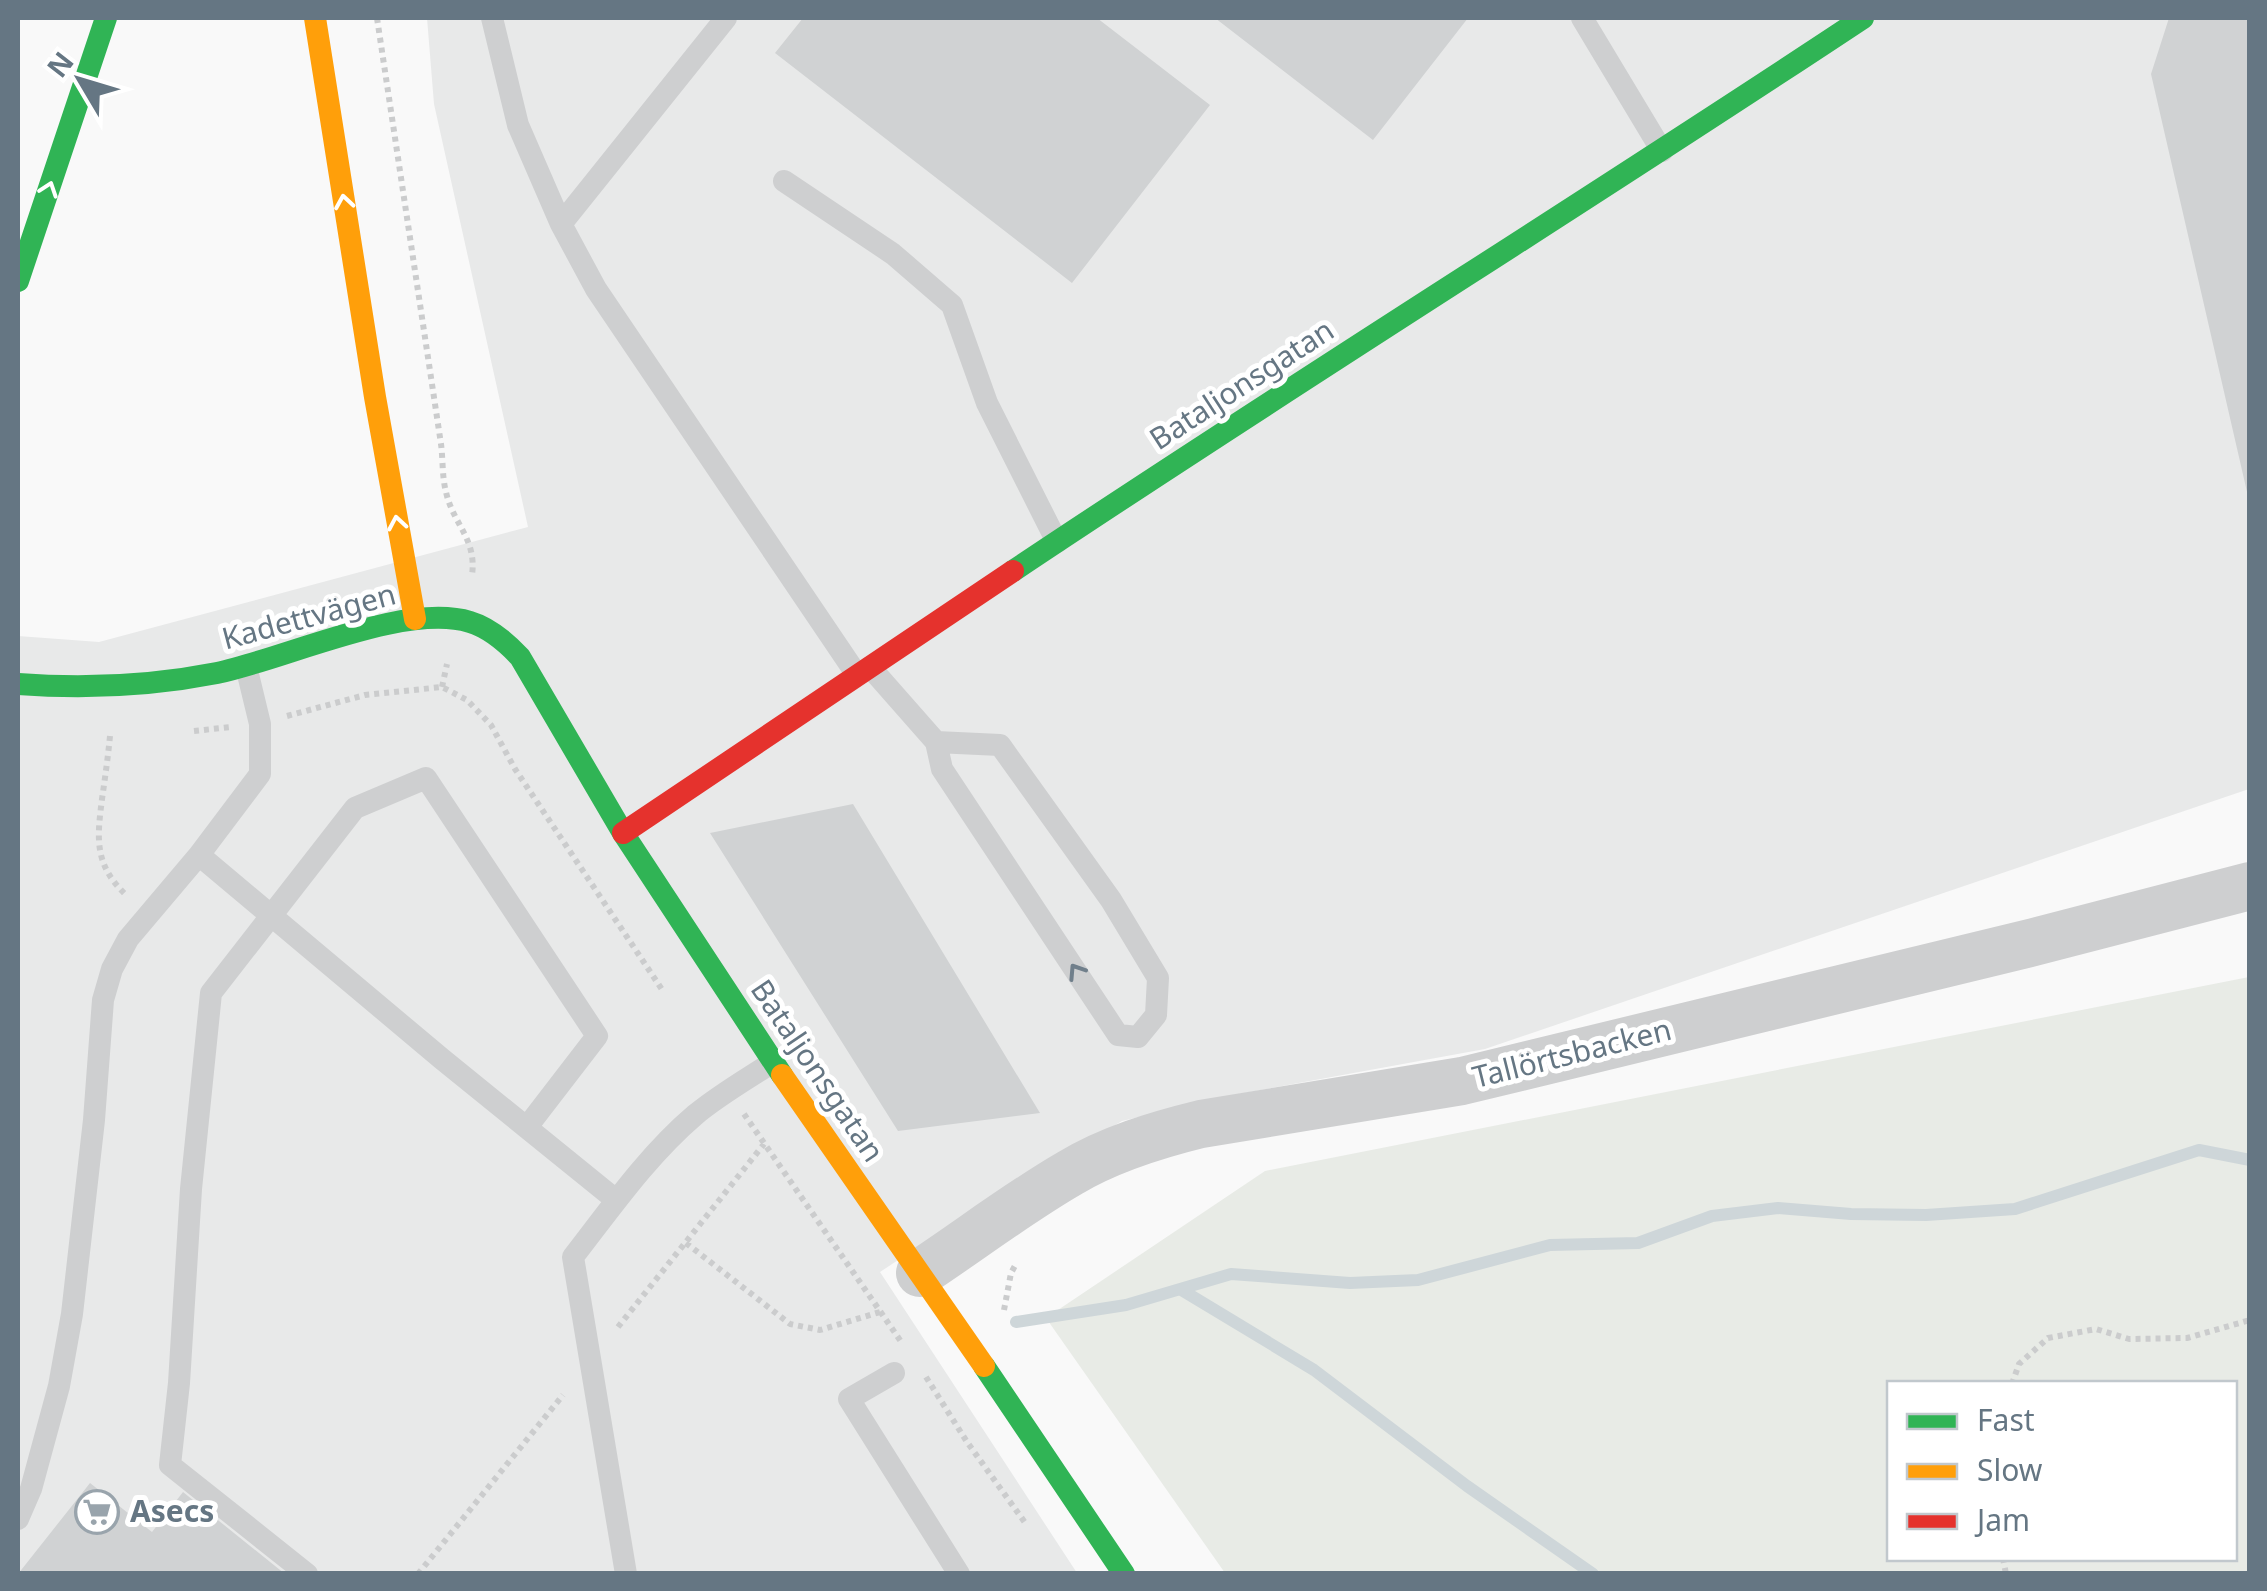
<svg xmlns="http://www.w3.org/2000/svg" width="2267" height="1591" font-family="'Noto Sans',sans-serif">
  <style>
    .built { fill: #e8e9e9 }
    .green { fill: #e8ebe6; fill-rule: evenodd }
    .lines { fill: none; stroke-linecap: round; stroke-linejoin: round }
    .stream { stroke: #ced6d9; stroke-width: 12 }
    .building { fill: #d0d2d3 }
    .path { stroke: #cbcccd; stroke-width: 6; stroke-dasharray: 5 5; stroke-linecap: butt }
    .lane { stroke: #cecfd0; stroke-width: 22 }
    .street { stroke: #cecfd0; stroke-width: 48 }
    .fast { stroke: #30b455; stroke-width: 22 }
    .slow { stroke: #ff9f0a; stroke-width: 22 }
    .jam { stroke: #e5322d; stroke-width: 22 }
    .oneway { stroke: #fff }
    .oneway2 { stroke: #707f8b }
    .labels { text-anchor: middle; stroke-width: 10; stroke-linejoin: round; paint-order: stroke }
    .street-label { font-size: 30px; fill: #657683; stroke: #fff }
    .poi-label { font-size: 30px; font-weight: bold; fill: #657683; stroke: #fff; text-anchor: start }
  </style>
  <rect width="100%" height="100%" fill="#f9f9f9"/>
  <!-- built -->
  <path class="built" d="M 427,18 L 2249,18 L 2249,789 L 1485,1049 L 1228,1096 L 1122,1121 L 960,1219 L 880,1272 L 1077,1573 L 18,1573 L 18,636 L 99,642 L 528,527 L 434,104 Z"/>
  <!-- green -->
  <path class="green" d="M 2249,977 L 2249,1573 L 1225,1573 L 1046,1318 L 1265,1171 ZM 1890,1384 L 2234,1384 L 2234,1558 L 1890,1558 Z"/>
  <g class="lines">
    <!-- stream -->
    <path class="stream" d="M 1180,1289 L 1314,1370 L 1467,1486 L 1593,1574
      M 1016,1322 L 1126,1305 L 1231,1274 L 1350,1283 L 1418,1280 L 1550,1245 L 1638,1243 L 1712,1216 L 1778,1208 L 1851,1214 L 1926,1215 L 2015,1209 L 2199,1150 L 2250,1160"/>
  </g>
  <!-- building -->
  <path class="building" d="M 803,18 L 1097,18 L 1210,105 L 1072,283 L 775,53 Z
    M 1215,18 L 1468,18 L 1373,140 Z
    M 2169,18 L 2250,18 L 2250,505 L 2151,74 Z
    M 853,804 L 1040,1113 L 898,1131 L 710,833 Z
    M 90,1483 L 152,1532 L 183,1492 L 285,1574 L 18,1574 Z"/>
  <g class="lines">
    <!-- path -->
    <path class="path" d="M 377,18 L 441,444 C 443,459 442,477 446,492 C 453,524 477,539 472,575
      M 442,687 L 447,664
      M 287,716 L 365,695 L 442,687 L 467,700 L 491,725 L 515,769 L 663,991
      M 194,731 L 231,727
      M 110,736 C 108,757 105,778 102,799 C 97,838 94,864 125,894
      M 744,1114 L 902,1343
      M 686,1243 L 790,1324 L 820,1330 L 880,1312
      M 1004,1310 L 1011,1273 L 1016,1264
      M 618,1327 L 764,1144
      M 926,1377 L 967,1442 L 1026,1524
      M 2012,1384 L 2019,1364 L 2048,1338 L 2096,1329 L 2129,1339 L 2187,1338 L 2250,1320
      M 2003,1558 L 2006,1574
      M 418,1574 L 563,1395"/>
    <!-- lane -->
    <path class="lane" d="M 492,18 L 518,125 L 561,224
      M 726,18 L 561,224 L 596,289 L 857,675
      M 1582,18 L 1662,151
      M 784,181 L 893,254 L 952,305 L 987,403 L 1057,542
      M 870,667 L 936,742 L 1000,745 L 1111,900 L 1158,978 L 1156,1015 L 1138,1037 L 1118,1035 L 942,769 L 936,742
      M 199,855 L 442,1059 L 616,1200
      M 894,1373 L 849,1399 L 959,1574
      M 18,1519 L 31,1489 L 59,1386 L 72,1314 L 94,1120 L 103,1000 L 112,969 L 128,939 L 199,855 L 260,774 L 260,724 L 246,666
      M 307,1574 L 170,1465 L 179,1383 L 191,1189 L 211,993 L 355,808 L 426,778 L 597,1036 L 527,1127
      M 626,1574 L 573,1257 C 611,1208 648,1155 695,1115 C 719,1095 747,1079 773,1062"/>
    <!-- street -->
    <path class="street" d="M 920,1273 C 970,1240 1018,1203 1070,1173 C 1110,1149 1156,1135 1201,1124 L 1462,1081 L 2034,942 L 2250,886"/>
    <!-- fast -->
    <path class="fast" d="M 18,281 L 106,18
      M 1013,571 C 1294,383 1581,205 1863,18
      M 18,684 C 85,689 151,686 217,673 C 285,659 405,602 470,622 C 490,628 506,642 520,657 L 623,833 L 782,1075
      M 984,1366 L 1124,1574"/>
    <!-- slow -->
    <path class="slow" d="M 315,18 L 375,397 L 415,619
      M 782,1075 L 984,1366"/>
    <!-- jam -->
    <path class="jam" d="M 623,833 L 1013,571"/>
  </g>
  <!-- one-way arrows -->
  <defs><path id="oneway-chevron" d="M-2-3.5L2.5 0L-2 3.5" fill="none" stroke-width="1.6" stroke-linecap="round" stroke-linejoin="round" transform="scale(2.5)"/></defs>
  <g class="oneway">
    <use href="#oneway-chevron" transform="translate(49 189) rotate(-71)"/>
    <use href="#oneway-chevron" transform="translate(344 202) rotate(-99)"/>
    <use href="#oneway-chevron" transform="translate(397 523) rotate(-100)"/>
  </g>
  <use class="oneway2" href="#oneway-chevron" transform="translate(1076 971) rotate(-123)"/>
  <!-- icons -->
  <defs>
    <g id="supermarket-ring" transform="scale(2.25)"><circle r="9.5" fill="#fff" stroke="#99a4ac" stroke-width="1.5"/><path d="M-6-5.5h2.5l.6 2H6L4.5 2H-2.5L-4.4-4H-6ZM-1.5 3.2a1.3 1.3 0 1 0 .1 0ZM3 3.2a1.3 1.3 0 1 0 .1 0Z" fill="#99a4ac"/></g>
  </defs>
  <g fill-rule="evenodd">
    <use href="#supermarket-ring" x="97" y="1512"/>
  </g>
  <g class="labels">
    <!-- street labels -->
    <g class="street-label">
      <text transform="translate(1242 385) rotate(-33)" y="10">Bataljonsgatan</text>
      <text transform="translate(309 617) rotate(-15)" y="10">Kadettvägen</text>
      <text transform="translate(1572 1054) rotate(-14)" y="10">Tallörtsbacken</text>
      <text transform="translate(817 1071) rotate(56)" y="10">Bataljonsgatan</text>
    </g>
    <!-- poi labels -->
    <g class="poi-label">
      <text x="130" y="1522">Asecs</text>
    </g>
  </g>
  <!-- border -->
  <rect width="2267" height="1591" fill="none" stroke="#657683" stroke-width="40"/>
  <!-- legend -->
  <rect x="1887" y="1381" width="350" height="180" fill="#ffffff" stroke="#c1c8cd" stroke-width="2.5"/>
  <rect x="1907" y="1414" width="50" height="15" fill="#30b455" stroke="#c1c8cd" stroke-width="2.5"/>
  <text x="1977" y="1431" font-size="30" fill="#657683">Fast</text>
  <rect x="1907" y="1464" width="50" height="15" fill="#ff9f0a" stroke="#c1c8cd" stroke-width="2.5"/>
  <text x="1977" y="1481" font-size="30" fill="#657683">Slow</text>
  <rect x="1907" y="1514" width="50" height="15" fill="#e5322d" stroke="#c1c8cd" stroke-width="2.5"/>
  <text x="1977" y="1531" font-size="30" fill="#657683">Jam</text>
  <!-- north arrow -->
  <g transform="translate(80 80) rotate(308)" stroke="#ffffff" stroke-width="8" paint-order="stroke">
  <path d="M0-8L18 38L0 25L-18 38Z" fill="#657683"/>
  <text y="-15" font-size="28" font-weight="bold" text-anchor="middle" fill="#657683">N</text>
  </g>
</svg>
